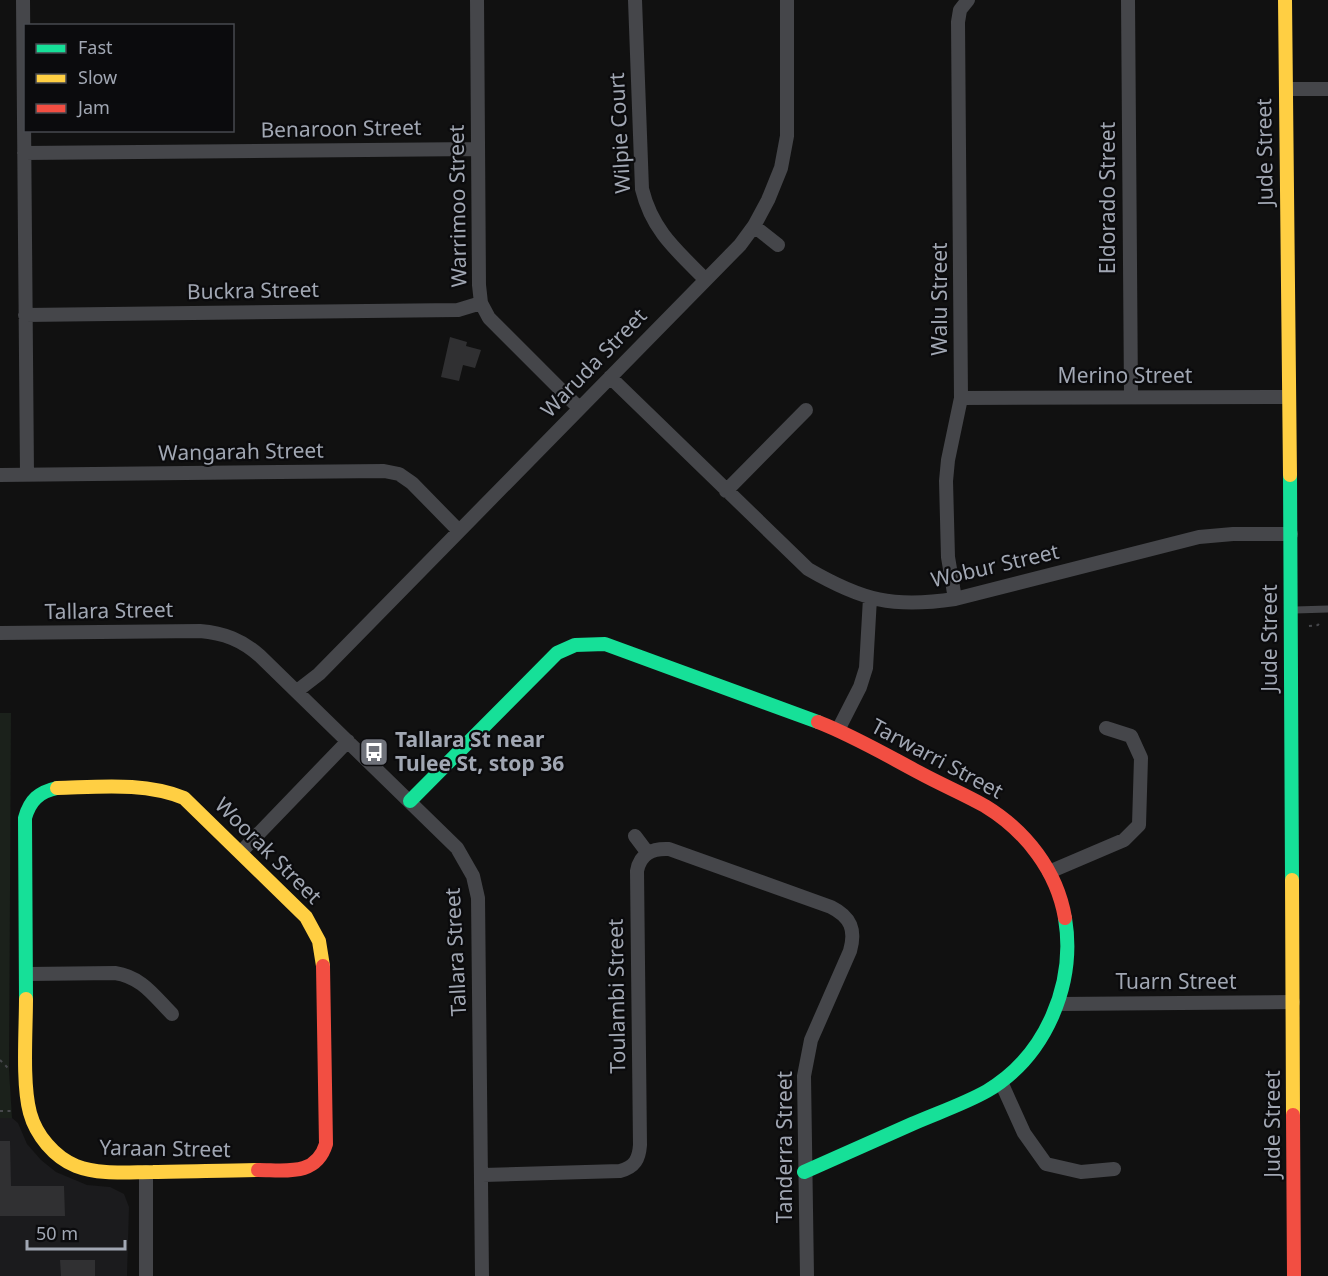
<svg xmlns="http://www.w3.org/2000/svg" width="1328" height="1276" font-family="'Noto Sans',sans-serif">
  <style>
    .built { fill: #1b1b1d }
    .green { fill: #1b211b }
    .building { fill: #303032 }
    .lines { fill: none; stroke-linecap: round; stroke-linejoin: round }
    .path { stroke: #47484c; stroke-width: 2; stroke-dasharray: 3 4.5; stroke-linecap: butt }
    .lane { stroke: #45464a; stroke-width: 7 }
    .street { stroke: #45464a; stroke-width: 14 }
    .fast { stroke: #16e098; stroke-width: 14 }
    .slow { stroke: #ffcf43; stroke-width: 14 }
    .jam { stroke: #f24e42; stroke-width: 14 }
    .labels { text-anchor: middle; stroke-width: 4.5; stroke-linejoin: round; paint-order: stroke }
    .street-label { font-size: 21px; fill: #a1a7b3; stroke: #0b0b0d }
    .poi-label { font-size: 21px; font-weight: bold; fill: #a1a7b3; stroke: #0b0b0d; text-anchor: start }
  </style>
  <rect width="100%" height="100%" fill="#111"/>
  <!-- built -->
  <path class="built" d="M 0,1118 L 12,1118 L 18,1123 L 27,1144 L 41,1160 L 56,1172 L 87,1185 L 110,1187 L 124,1194 L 129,1207 L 127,1276 L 0,1276 Z"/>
  <!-- green -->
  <path class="green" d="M 0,713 L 11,713 L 9,1070 L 12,1118 L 0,1118 Z"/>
  <!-- building -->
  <path class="building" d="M 450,337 L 467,342 L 466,346 L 481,350 L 475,368 L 463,365 L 459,381 L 441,377 Z
    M 0,1141 L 10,1141 L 11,1186 L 64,1186 L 65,1216 L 0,1216 Z
    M 60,1260 L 95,1260 L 95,1276 L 61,1276 Z"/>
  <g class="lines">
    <!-- path -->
    <path class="path" d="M 1309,626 L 1318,625 L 1321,620
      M 0,1060 L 9,1069
      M 0,1111 L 12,1111"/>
    <!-- lane -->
    <path class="lane" d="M 1295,610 L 1328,609"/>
    <!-- street -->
    <path class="street" d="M 23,0 L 27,475
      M 477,0 L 479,285 L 481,303 L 489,318 L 579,408
      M 635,0 L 642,189 C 652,230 676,250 705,279
      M 1128,0 L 1131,396
      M 1286,89 L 1328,89
      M 24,153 L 478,149
      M 754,226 L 778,245
      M 25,315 L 458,310 L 481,303
      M 610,377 L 808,569 C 863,601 893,608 955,599 L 1199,537 L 1233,534 L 1291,534
      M 961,398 L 1289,397
      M 0,475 L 384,471 L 399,474 L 412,483 L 459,531
      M 726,491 L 806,410
      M 955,599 L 948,557 L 946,481 L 948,460 L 961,398 L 958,22 L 960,10 L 968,0
      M 0,633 L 200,631 C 224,633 242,640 260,656 L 457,848 L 473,876 L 478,898 L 482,1276
      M 297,691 L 319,674 L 740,245 L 754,226 L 768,200 L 781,168 L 787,136 L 787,0
      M 838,730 L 860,687 L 866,668 L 870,598
      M 635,836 L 647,852
      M 241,852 L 348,741
      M 1049,872 L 1124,840 L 1139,825 L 1141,758 L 1131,736 L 1106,728
      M 27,974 L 115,973 C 142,977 154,996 172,1014
      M 1059,1004 L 1293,1002
      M 1001,1082 L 1024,1133 L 1046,1164 L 1081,1172 L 1114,1169
      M 483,1175 L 620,1171 C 635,1167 639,1159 640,1145 L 637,871 C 640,854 652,848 669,849 L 831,907 C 851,917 856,930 850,951 L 811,1040 L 804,1076 L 807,1276
      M 146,1276 L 146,1172"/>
    <!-- fast -->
    <path class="fast" d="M 1290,475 L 1292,880
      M 410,801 L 557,653 L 575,645 L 605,644 L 818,722
      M 26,999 L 25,818 C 30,800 39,792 57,788
      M 804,1172 C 840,1156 876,1140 912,1124 C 937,1113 964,1104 987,1091 C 1046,1056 1076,984 1065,918"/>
    <!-- slow -->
    <path class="slow" d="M 1285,0 L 1290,475
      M 57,788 C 100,787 144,782 184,798 L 306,917 L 319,941 L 323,966
      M 1292,880 L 1293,1115
      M 26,999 C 26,1030 22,1084 30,1113 C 36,1135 54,1157 76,1166 C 99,1175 128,1172 153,1172 C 188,1171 223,1171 258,1170"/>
    <!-- jam -->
    <path class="jam" d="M 818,722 C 854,736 886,755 920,773 C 942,785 964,794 985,806 C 1026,831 1057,871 1065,918
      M 1293,1115 L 1294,1276
      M 258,1170 C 285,1170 316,1177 326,1144 L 323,966"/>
  </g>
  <!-- icons -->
  <defs>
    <g id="bus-square" transform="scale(1.5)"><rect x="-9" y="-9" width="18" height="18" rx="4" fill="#6f727a" stroke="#0b0b0d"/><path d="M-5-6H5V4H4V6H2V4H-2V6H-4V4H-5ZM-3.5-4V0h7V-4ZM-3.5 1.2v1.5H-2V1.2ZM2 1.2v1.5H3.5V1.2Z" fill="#fff"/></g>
  </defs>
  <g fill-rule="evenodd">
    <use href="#bus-square" x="374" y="752"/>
  </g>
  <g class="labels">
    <!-- street labels -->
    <g class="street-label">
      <text transform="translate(341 129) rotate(-1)" y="7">Benaroon Street</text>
      <text transform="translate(620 133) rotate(-93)" y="7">Wilpie Court</text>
      <text transform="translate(1265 152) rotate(-91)" y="7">Jude Street</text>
      <text transform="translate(1108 198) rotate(-90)" y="7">Eldorado Street</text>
      <text transform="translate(458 206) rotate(-91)" y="7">Warrimoo Street</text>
      <text transform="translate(253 291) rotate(-1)" y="7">Buckra Street</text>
      <text transform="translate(940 299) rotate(-90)" y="7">Walu Street</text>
      <text transform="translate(594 363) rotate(-46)" y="7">Waruda Street</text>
      <text x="1125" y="383">Merino Street</text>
      <text transform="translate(241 452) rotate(-1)" y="7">Wangarah Street</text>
      <text transform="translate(995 566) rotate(-13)" y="7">Wobur Street</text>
      <text transform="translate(109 611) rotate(-1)" y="7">Tallara Street</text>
      <text transform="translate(1270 638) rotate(-90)" y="7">Jude Street</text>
      <text transform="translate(937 759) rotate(28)" y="7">Tarwarri Street</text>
      <text transform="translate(268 851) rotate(45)" y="7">Woorak Street</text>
      <text transform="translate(456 952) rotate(-93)" y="7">Tallara Street</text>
      <text x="1176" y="989">Tuarn Street</text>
      <text transform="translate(617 996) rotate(-91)" y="7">Toulambi Street</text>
      <text transform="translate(1273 1124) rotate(-90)" y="7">Jude Street</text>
      <text transform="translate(785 1147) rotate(-90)" y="7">Tanderra Street</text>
      <text transform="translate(165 1149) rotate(1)" y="7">Yaraan Street</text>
    </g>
    <!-- poi labels -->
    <g class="poi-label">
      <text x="395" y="747">Tallara St near<tspan x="395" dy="24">Tulee St, stop 36</tspan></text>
    </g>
  </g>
  <!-- legend -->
  <rect x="24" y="24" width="210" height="108" fill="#0b0b0d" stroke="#47494f" stroke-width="1.5"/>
  <rect x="36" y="44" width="30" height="9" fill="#16e098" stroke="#47494f" stroke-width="1.5"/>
  <text x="78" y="54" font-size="18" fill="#a1a7b3">Fast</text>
  <rect x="36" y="74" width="30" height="9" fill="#ffcf43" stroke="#47494f" stroke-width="1.5"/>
  <text x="78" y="84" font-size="18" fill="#a1a7b3">Slow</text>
  <rect x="36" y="104" width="30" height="9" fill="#f24e42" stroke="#47494f" stroke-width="1.5"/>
  <text x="78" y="114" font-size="18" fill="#a1a7b3">Jam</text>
  <!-- scale -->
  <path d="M27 1240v9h98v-9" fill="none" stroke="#a1a7b3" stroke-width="3"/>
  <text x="36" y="1240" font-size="18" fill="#a1a7b3" stroke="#0b0b0d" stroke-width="4.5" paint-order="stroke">50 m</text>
</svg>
